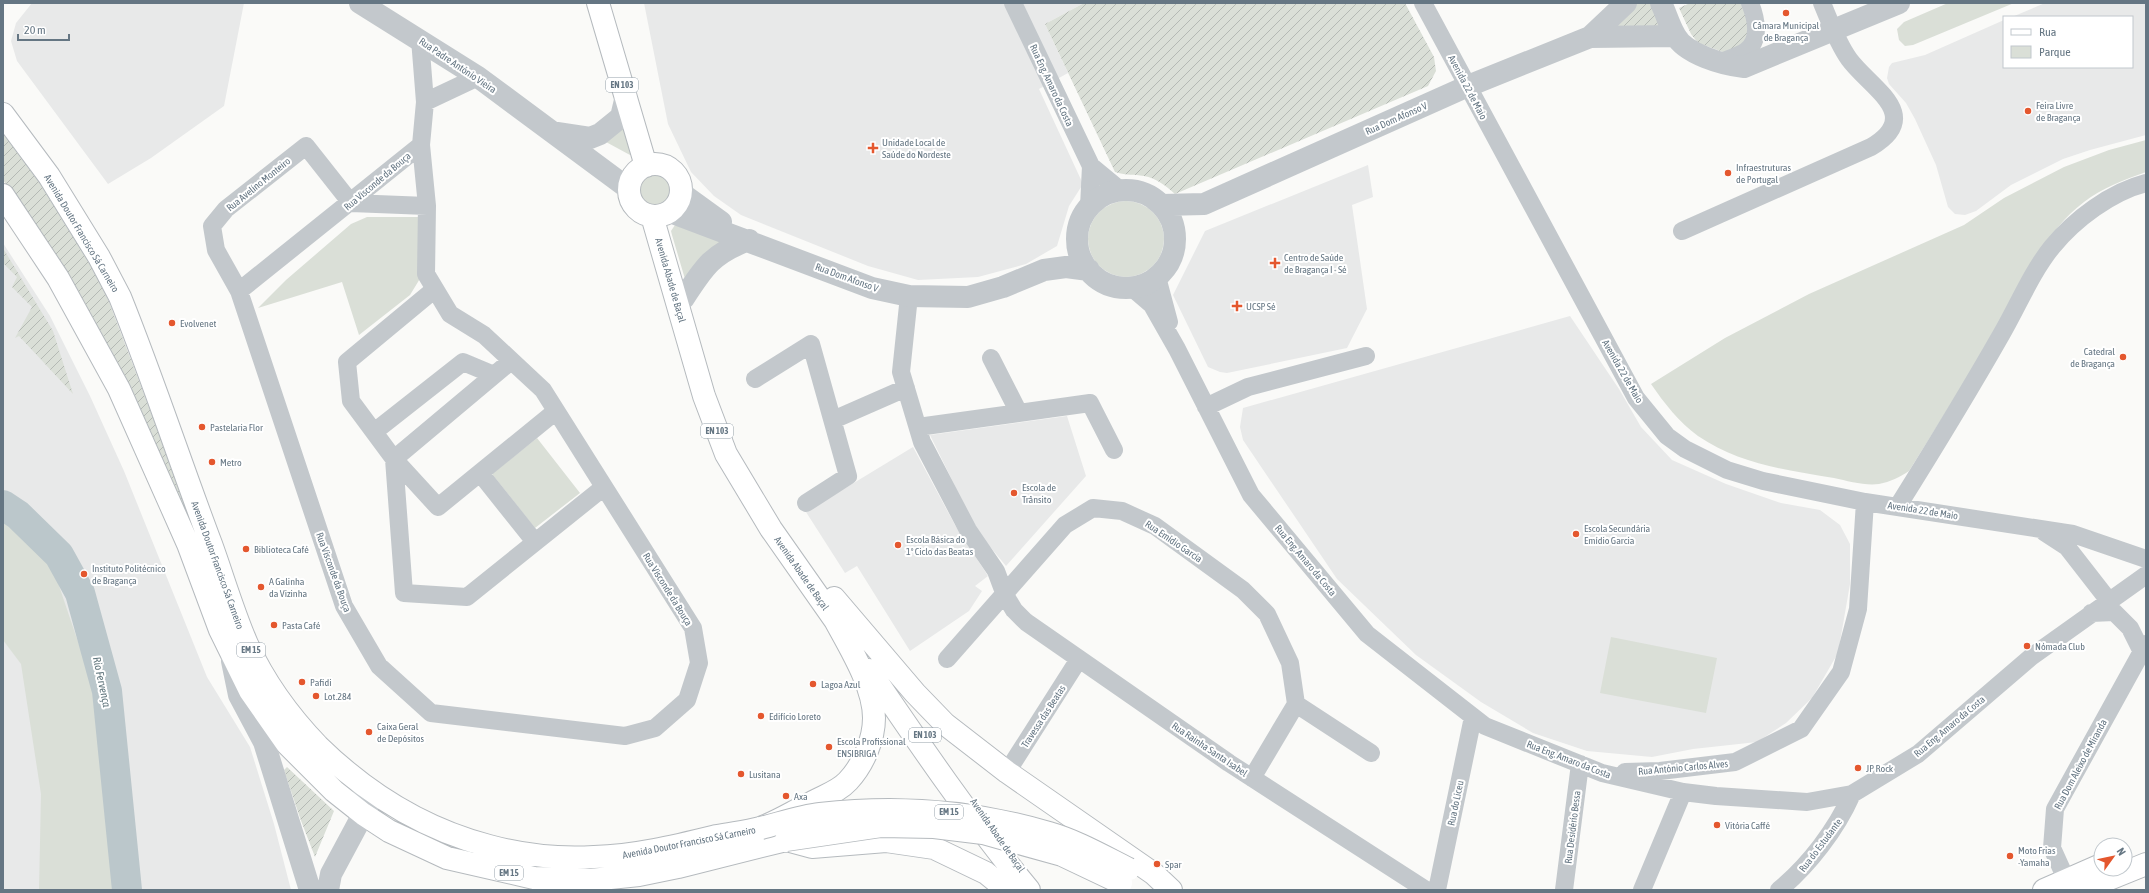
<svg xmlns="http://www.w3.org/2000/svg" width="2149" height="893" font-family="'Asap Condensed',sans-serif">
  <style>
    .built { fill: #e8e9e9 }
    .green { fill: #dadfd7 }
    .garden { fill: url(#garden-furrows) }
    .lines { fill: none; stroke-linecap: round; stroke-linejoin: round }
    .river { stroke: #bbc7cb; stroke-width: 30 }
    .primary-casing { stroke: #b5babe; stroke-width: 24 }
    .minor { stroke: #c3c8cc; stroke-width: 18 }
    .tertiary { stroke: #c3c8cc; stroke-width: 22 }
    .primary { stroke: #fff; stroke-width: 22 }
    .primary-bridge-casing { stroke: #b5babe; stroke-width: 24; stroke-linecap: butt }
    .primary-bridge { stroke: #fff; stroke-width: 22 }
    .poi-dot { fill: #e4572e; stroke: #fff; stroke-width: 1.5 }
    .labels { text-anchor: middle; stroke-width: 4; stroke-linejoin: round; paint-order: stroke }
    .shield { fill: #fff; stroke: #939fa8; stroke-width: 1 }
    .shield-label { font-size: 9px; font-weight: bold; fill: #657683 }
    .poi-label { font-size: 10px; fill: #657683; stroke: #fff; text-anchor: start }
    .street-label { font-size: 10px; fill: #657683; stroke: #fff }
    .water-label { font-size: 11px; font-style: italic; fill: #60757c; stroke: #fff }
  </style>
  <defs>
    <pattern id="garden-furrows" width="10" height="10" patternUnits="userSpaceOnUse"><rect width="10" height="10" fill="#dadfd7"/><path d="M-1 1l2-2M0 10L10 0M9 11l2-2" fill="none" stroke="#b4b9b4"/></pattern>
  </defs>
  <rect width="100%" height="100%" fill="#fafaf8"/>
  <!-- built -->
  <path class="built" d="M 32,3 L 244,3 L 224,106 L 151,158 L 108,184 L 17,61 L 11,41 L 16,23 Z
    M 644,3 L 1084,3 L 1045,24 L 1068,73 L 1039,89 L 1083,184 L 1069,206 L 1057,246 L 1026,264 L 978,277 L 918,280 L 868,266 L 741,215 L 714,196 L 691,172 L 668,124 Z
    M 2045,3 L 2146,3 L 2146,135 L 2090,150 L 2063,159 L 2011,185 L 1976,211 L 1965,215 L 1955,214 L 1948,207 L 1936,165 L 1915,119 L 1906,103 L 1889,84 L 1887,78 L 1889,67 L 1892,63 L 1925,55 L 2004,20 L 2004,67 L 2132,67 L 2132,17 L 2012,17 Z
    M 1368,165 L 1373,197 L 1352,205 L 1367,309 L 1347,348 L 1227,373 L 1220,372 L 1208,367 L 1173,295 L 1205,231 Z
    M 3,243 L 50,316 L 90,396 L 124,471 L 207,677 L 250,747 L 274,824 L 291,890 L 3,890 Z
    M 1570,316 L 1619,389 L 1641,427 L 1672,460 L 1726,484 L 1781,503 L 1820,510 L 1840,525 L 1850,544 L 1850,584 L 1838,653 L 1812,698 L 1786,723 L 1757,742 L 1693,749 L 1652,757 L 1587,751 L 1533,733 L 1481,702 L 1416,655 L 1337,579 L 1243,440 L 1240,427 L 1243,408 Z
    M 1067,416 L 1086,476 L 1006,566 L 977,531 L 930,435 Z
    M 913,447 L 955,525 L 988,576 L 975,586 L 982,591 L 969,611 L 910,651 L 857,566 L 845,573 L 806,512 Z"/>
  <!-- green -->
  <path class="green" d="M 1948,3 L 2014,3 L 1913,45 L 1905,46 L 1899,40 L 1897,29 L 1904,22 Z
    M 624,123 L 632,153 L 630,155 L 606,142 Z
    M 2146,140 L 2146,172 C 2124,180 2102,188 2084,202 C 2045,231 2022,285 1998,326 C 1969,375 1939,423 1909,471 C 1900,477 1890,482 1879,484 C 1865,486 1848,481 1834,478 C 1786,470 1739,464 1698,436 C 1679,422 1664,403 1651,384 L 1725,338 L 1809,294 L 1964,225 L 2004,198 L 2064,167 L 2109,150 Z
    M638 190a17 17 0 1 1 34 0a17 17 0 1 1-34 0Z
    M1088 239a38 38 0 1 1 76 0a38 38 0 1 1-76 0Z
    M 367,217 L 422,217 L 421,277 L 410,295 L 359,335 L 342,282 L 258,308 L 286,280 L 351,224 Z
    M 675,225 L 722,240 L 685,279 L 672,235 L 671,231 Z
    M 537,438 L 580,493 L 535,528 L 492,474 Z
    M 3,519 L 44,556 L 54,571 L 98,701 L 114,890 L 39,890 L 41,794 L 21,664 L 3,640 Z
    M 1611,637 L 1717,658 L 1706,713 L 1600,693 Z"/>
  <!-- garden -->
  <path class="garden" d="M 1084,3 L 1405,3 L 1434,57 L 1436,71 L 1428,86 L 1175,194 C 1166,186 1156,178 1144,176 C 1133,174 1128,176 1115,172 L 1045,24 Z
    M 1636,3 L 1657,3 L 1669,32 L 1612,26 Z
    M 1690,3 L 1745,3 L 1749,25 L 1745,43 L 1729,52 L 1723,52 L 1698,43 L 1691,34 L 1679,8 Z
    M 3,130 L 41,179 L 84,249 L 106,294 L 244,657 L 276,710 L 296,736 L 350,787 L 348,789 L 317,763 L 293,737 L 258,691 L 226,622 L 179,502 L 126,389 L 86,311 L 54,254 L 3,180 Z
    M 3,248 L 53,331 L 73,394 L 19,336 L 15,338 L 32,307 L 12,287 L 17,277 L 3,263 Z
    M 287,767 L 334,811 L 315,857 L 300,818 L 284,770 Z"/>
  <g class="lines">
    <!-- river -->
    <path class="river" d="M 3,505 L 18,515 L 59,555 L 80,593 L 107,691 L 127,890"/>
    <!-- primary casing -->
    <g class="primary-casing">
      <path id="primary" d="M 598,3 L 646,166
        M 3,114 L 49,176 L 99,257 L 120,297 C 153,379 180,462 211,544 C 223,577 233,612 247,644 C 264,681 290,717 318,746 C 366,793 424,829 489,846 C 522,855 560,859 594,857 C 636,856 676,846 717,836 C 731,833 746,832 760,828 C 777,822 794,811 811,803 C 823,796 838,792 848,781 C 863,765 874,740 874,718 C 874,686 850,648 835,620
        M629 190a26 26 0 1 1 52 0a26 26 0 1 1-52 0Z
        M 3,195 L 58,278 L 119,389 L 188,544 L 220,630 L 250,691 L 287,744 L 334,791 L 363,814 L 389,831 L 447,858 L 534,878 L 591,880 L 639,875 L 678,867 L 786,840 L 812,847 L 886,841 L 934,848 L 986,873 L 1007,890
        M 652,216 L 704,396 L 726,454 L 771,529 L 844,633
        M 834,598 L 915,693 L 945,724 L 1007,772 L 1154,874 L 1171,890
        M 869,670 C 920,745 971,820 1029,890
        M 2044,890 L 2101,865
        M 2082,890 L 2146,864"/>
    </g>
    <!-- minor -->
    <path class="minor" d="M 1013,3 L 1091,166 L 1120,190
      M 1423,3 L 1636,398 L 1667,436 L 1685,449 L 1727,470 L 1763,481 L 1865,502 L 2073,534 L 2146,559
      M 420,39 L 425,102 L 421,145 L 427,206 L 426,274 L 450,314 L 484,335 L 543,390 L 693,628 L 699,663 L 687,700 L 655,728 L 625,736 L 431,713 L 379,666 L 344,606 L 239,291 L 216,250 L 212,226 L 226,209 L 306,146 L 351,203 L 427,206
      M 1719,63 C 1728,59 1739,56 1746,51 C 1761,40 1756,18 1750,3
      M 425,102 L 478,77
      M 1089,207 L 1091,166
      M 1682,231 L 1871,147 C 1925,115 1870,88 1849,59 C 1837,42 1830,22 1822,3
      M 1157,277 L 1169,322
      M 1131,287 L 1152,305 L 1177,349 L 1251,495 L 1367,634 L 1485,726 L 1602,773 L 1683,792 L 1716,796 L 1807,802 L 1852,794 L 1918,754 L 2031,657 L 2146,575
      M 435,289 L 347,362 L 351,401 L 394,459 L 438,507 L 556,411
      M 239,291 L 421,145
      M 909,296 L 901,372 L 922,442 L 968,530 L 996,571 L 1005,595 L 1014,610 L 1026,622 L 1229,763 L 1426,890
      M 991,358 L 1019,413
      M 511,361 L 394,459 L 404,593 L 467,597 L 604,487
      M 755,379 L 811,344 L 848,476 L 806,503
      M 1206,407 L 1248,387 L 1366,356
      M 833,420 L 906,388
      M 918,427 L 1090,403 L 1114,450
      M 374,432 L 463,362 L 494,375
      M 480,473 L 535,542
      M 1898,506 C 1933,450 1968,393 2001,335 C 2018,306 2031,273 2052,247 C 2075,219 2111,192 2146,183
      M 2044,532 L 2067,547 L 2109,601
      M 2091,613 L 2114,612 L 2130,628 L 2142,652
      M 947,659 L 1065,525 L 1093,508 L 1122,511 L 1155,526 L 1243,590 L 1267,614 L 1290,663 L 1296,704 L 1252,778
      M 1296,704 L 1371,753
      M 1007,772 L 1079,659
      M 1625,772 L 1660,771 L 1735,762 L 1801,729 L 1841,672 L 1858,609 L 1865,502
      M 1437,890 L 1473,717
      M 1564,890 L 1580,764
      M 1642,890 L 1683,792
      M 1779,890 C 1809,865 1836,830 1852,794
      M 2071,890 L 2052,848 L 2055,809 L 2146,644"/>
    <!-- tertiary -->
    <path class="tertiary" d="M 360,3 L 478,77 L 629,189
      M 1661,3 C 1666,13 1669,25 1675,35 C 1685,54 1723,65 1744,67 L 1899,3
      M 1590,37 L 1675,36
      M 557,133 L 590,138 L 600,134 L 621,117 L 626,96
      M1077 239a49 49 0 1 1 98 0a49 49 0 1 1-98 0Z
      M 681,193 L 721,222
      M 1162,205 L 1204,204 L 1468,86 L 1590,37 L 1626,3
      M 670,212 L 872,288 L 909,296 L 968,297 L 1003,287 L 1044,270 L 1066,267 L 1089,270
      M 684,298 C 704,267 713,253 749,240
      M 232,661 L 239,695 L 264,742 L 310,890
      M 328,890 L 331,874 L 368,805 L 368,795 L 361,784"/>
    <!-- primary -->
    <use href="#primary" class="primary"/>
    <!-- primary-bridge casing -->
    <g class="primary-bridge-casing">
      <path id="primary-bridge" d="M 761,828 C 781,823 801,816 820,814 C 897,805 975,811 1049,833 C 1077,841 1103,856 1129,869
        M 786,840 L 881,826 L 934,827 L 983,833 L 1062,855 L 1121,883"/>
    </g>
    <!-- primary-bridge -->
    <use href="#primary-bridge" class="primary-bridge"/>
  </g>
  <!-- markers -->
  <g class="poi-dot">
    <circle cx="1786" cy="13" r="4"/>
    <circle cx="2028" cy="111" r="4"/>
    <path d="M871 142h4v4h4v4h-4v4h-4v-4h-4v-4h4z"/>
    <circle cx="1728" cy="173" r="4"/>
    <path d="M1273 257h4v4h4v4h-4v4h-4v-4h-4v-4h4z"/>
    <path d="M1235 300h4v4h4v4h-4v4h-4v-4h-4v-4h4z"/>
    <circle cx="172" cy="323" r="4"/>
    <circle cx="2123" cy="357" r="4"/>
    <circle cx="202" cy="427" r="4"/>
    <circle cx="212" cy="462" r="4"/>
    <circle cx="1014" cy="493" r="4"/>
    <circle cx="1576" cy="534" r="4"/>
    <circle cx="898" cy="545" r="4"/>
    <circle cx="246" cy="549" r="4"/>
    <circle cx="84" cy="574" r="4"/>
    <circle cx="261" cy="587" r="4"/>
    <circle cx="274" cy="625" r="4"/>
    <circle cx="2027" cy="646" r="4"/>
    <circle cx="302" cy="682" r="4"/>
    <circle cx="813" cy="684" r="4"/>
    <circle cx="316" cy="696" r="4"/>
    <circle cx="761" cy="716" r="4"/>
    <circle cx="369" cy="732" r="4"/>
    <circle cx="829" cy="747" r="4"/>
    <circle cx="1858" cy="768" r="4"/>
    <circle cx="741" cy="774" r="4"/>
    <circle cx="786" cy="796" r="4"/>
    <circle cx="1717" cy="825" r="4"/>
    <circle cx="2010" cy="856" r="4"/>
    <circle cx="1157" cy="864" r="4"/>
  </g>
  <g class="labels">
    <!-- shield labels -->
    <g class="shield">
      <rect x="606" y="78" width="32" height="14" rx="3"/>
      <rect x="701" y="424" width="32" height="14" rx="3"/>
      <rect x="237" y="643" width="28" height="14" rx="3"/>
      <rect x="909" y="728" width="32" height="14" rx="3"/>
      <rect x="935" y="805" width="28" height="14" rx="3"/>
      <rect x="495" y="866" width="28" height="14" rx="3"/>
    </g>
    <g class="shield-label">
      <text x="622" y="88">EN 103</text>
      <text x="717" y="434">EN 103</text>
      <text x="251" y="653">EM 15</text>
      <text x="925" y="738">EN 103</text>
      <text x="949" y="815">EM 15</text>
      <text x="509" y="876">EM 15</text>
    </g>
    <!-- poi labels -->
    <g class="poi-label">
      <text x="1786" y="29" text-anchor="middle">Câmara Municipal<tspan x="1786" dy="12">de Bragança</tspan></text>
      <text x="2036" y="109">Feira Livre<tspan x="2036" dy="12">de Bragança</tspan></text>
      <text x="882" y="146">Unidade Local de<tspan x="882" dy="12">Saúde do Nordeste</tspan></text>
      <text x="1736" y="171">Infraestruturas<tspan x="1736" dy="12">de Portugal</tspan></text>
      <text x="1284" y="261">Centro de Saúde<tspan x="1284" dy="12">de Bragança I - Sé</tspan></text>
      <text x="1246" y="310">UCSP Sé</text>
      <text x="180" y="327">Evolvenet</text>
      <text x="2115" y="355" text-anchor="end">Catedral<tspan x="2115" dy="12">de Bragança</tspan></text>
      <text x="210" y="431">Pastelaria Flor</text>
      <text x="220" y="466">Metro</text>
      <text x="1022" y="491">Escola de<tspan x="1022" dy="12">Trânsito</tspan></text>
      <text x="1584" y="532">Escola Secundária<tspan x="1584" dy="12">Emídio Garcia</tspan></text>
      <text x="906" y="543">Escola Básica do<tspan x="906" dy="12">1º Ciclo das Beatas</tspan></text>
      <text x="254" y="553">Biblioteca Café</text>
      <text x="92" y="572">Instituto Politécnico<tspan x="92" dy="12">de Bragança</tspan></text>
      <text x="269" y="585">A Galinha<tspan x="269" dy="12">da Vizinha</tspan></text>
      <text x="282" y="629">Pasta Café</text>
      <text x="2035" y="650">Nómada Club</text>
      <text x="310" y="686">Pafidi</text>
      <text x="821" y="688">Lagoa Azul</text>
      <text x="324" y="700">Lot.284</text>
      <text x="769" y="720">Edifício Loreto</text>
      <text x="377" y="730">Caixa Geral<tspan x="377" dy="12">de Depósitos</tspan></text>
      <text x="837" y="745">Escola Profissional<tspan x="837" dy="12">ENSIBRIGA</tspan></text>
      <text x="1866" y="772">JP Rock</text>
      <text x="749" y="778">Lusitana</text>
      <text x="794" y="800">Axa</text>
      <text x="1725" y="829">Vitória Caffé</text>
      <text x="2018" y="854">Moto Frias<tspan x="2018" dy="12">-Yamaha</tspan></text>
      <text x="1165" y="868">Spar</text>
    </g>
    <!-- street labels -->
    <g class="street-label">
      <text transform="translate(458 65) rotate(34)" y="4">Rua Padre António Vieira</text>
      <text transform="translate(1052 85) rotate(65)" y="4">Rua Eng. Amaro da Costa</text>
      <text transform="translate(1468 87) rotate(62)" y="4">Avenida 22 de Maio</text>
      <text transform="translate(1396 118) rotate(-24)" y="4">Rua Dom Afonso V</text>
      <text transform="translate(377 181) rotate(-40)" y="4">Rua Visconde da Bouça</text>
      <text transform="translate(258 184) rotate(-39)" y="4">Rua Avelino Monteiro</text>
      <text transform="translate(82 233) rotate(59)" y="4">Avenida Doutor Francisco Sá Carneiro</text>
      <text transform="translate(847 277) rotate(20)" y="4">Rua Dom Afonso V</text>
      <text transform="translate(671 280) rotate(74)" y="4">Avenida Abade de Baçal</text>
      <text transform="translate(1623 371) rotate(60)" y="4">Avenida 22 de Maio</text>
      <text transform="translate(1923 510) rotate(9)" y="4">Avenida 22 de Maio</text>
      <text transform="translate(1174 541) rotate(34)" y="4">Rua Emídio Garcia</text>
      <text transform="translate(1306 560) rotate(50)" y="4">Rua Eng. Amaro da Costa</text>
      <text transform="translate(218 565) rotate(70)" y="4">Avenida Doutor Francisco Sá Carneiro</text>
      <text transform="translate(334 572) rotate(70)" y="4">Rua Visconde da Bouça</text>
      <text transform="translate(802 573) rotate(55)" y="4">Avenida Abade de Baçal</text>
      <text transform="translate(668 589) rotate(58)" y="4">Rua Visconde da Bouça</text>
      <text transform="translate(1043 716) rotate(-57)" y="4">Travessa das Beatas</text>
      <text transform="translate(1949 726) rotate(-40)" y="4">Rua Eng. Amaro da Costa</text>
      <text transform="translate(1210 749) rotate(34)" y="4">Rua Rainha Santa Isabel</text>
      <text transform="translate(1569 759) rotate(21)" y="4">Rua Eng. Amaro da Costa</text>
      <text transform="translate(2080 764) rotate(-62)" y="4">Rua Dom Aleixo de Miranda</text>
      <text transform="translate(1683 767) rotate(-5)" y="4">Rua António Carlos Alves</text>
      <text transform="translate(1455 803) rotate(-78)" y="4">Rua do Liceu</text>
      <text transform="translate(1572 827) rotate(-83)" y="4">Rua Desidério Bessa</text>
      <text transform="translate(998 835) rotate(55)" y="4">Avenida Abade de Baçal</text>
      <text transform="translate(689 842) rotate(-11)" y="4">Avenida Doutor Francisco Sá Carneiro</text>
      <text transform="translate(1820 845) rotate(-53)" y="4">Rua do Estudante</text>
    </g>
    <!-- water labels -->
    <g class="water-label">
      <text transform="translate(102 682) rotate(78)" y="4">Rio Fervença</text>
    </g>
  </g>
  <!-- border -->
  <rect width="2149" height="893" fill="none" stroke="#657683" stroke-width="8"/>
  <!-- legend -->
  <rect x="2003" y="16" width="130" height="52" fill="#ffffff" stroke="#c1c8cd"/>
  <rect x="2011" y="29" width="20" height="6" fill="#ffffff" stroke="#c1c8cd"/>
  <text x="2039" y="36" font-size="12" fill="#657683">Rua</text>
  <rect x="2011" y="46" width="20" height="12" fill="#dadfd7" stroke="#c1c8cd"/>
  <text x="2039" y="56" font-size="12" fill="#657683">Parque</text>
  <!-- north arrow -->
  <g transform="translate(2113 857) rotate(57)"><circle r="19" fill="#ffffff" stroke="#c1c8cd"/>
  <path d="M0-3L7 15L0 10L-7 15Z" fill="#e4572e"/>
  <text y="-6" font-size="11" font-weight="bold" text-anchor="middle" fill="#657683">N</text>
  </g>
  <!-- scale -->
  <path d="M18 34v6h51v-6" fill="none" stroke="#657683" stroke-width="2"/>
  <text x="24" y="34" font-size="12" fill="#657683" stroke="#ffffff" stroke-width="3" paint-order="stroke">20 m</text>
</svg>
